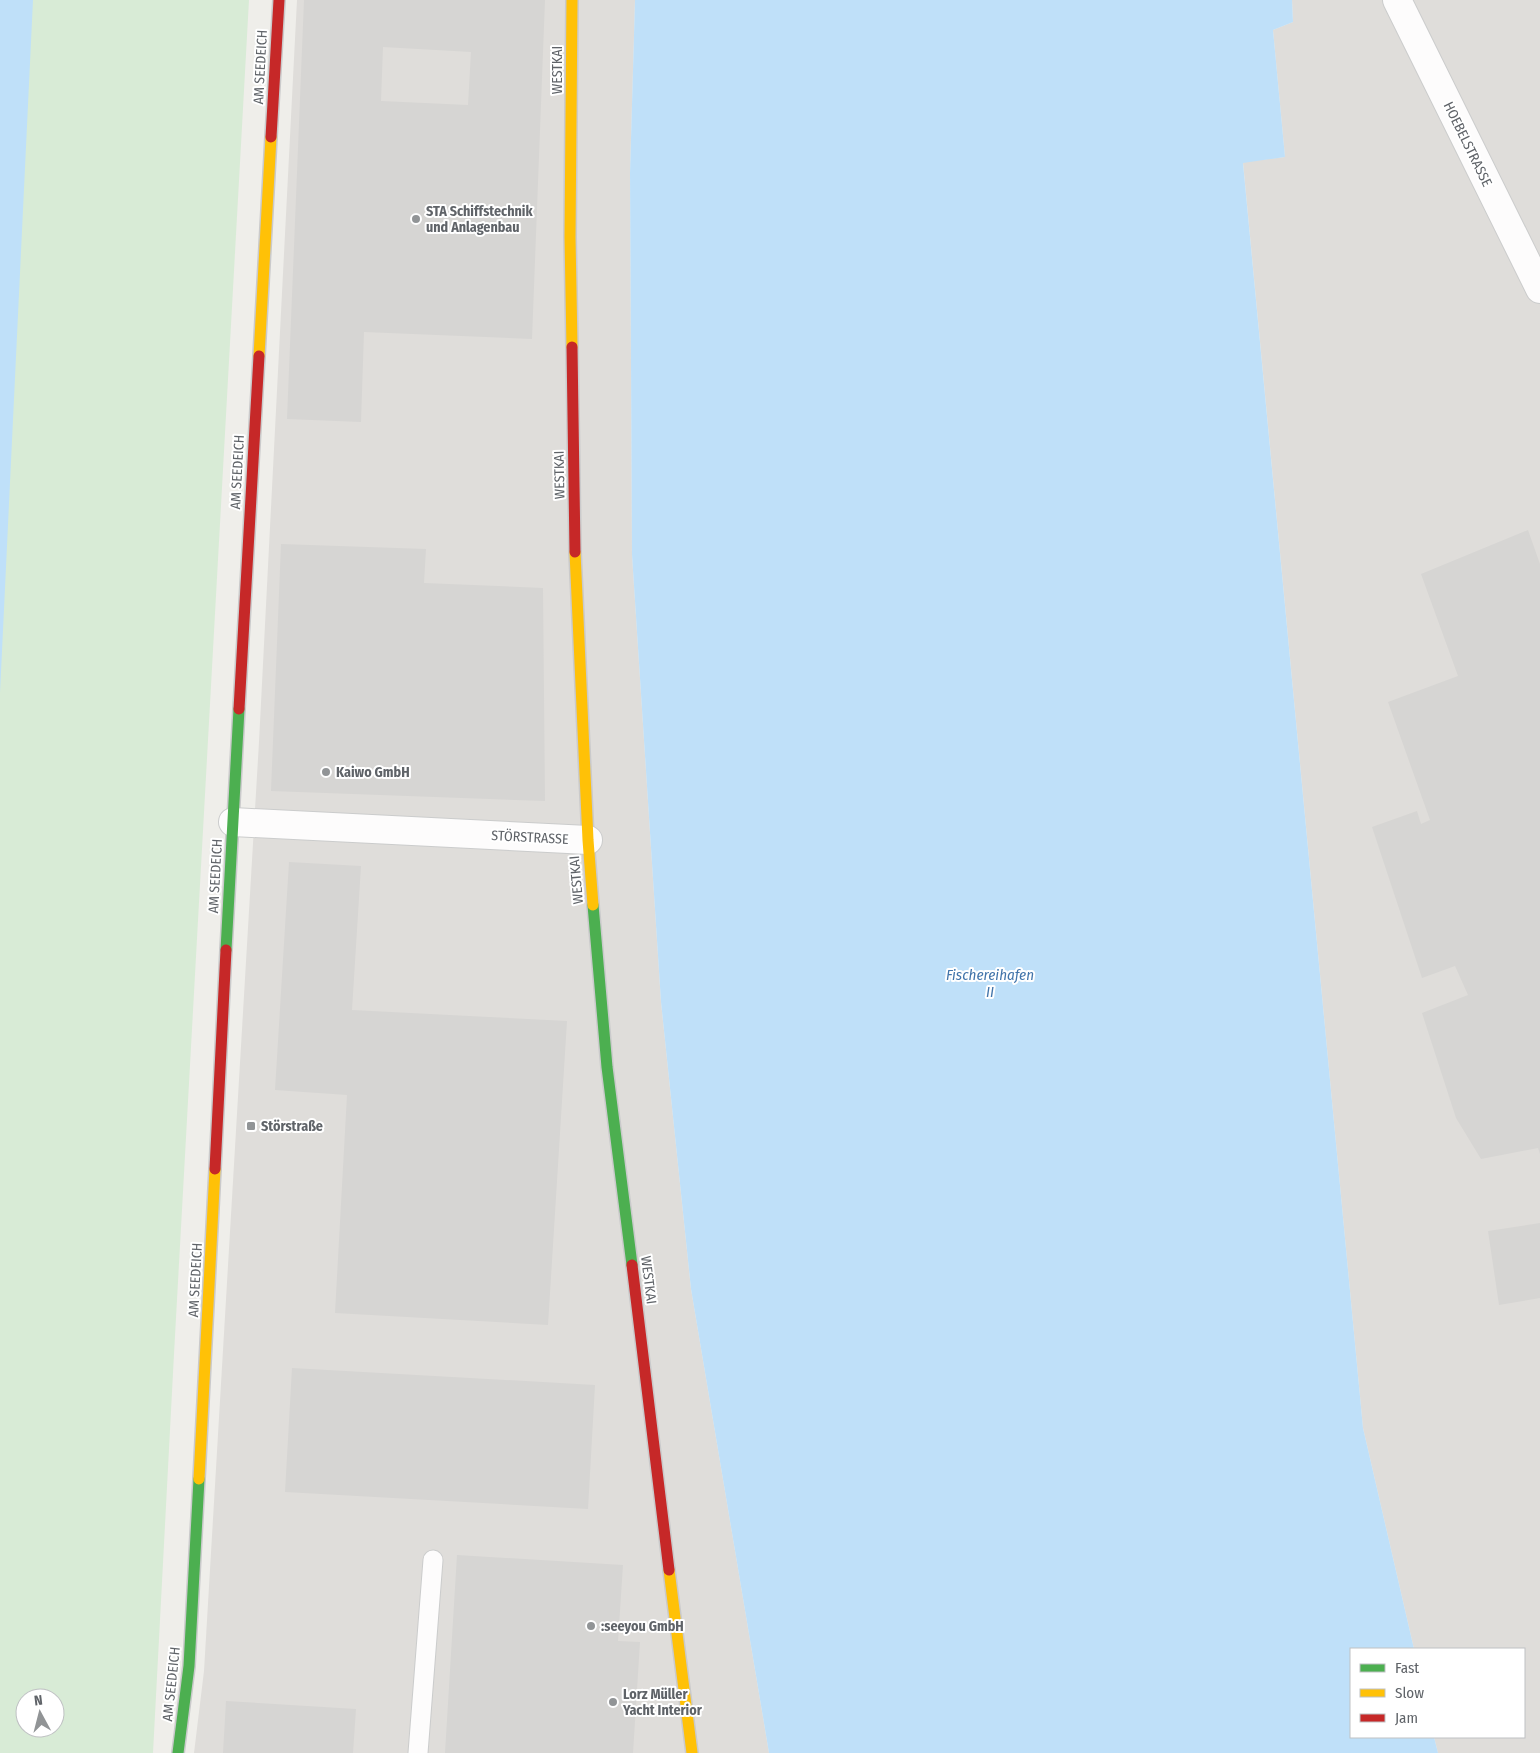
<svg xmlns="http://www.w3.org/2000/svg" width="1540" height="1753" font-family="'Fira Sans Condensed',sans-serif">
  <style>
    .industrial { fill: #dfddda }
    .green { fill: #d8ebd6; fill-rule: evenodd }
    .water { fill: #bfe0f9 }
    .building { fill: #d6d5d3; fill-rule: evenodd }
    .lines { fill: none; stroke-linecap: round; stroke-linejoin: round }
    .lane-casing { stroke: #cbcccc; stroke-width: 21 }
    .street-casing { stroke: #cbcccc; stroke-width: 30 }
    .fast-casing { stroke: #cacacb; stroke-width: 14 }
    .slow-casing { stroke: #cacacb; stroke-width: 14 }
    .jam-casing { stroke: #cacacb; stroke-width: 14 }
    .lane { stroke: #fdfcfc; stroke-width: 19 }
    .street { stroke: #fdfcfc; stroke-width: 28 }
    .fast { stroke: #4caf50; stroke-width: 11 }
    .slow { stroke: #ffc107; stroke-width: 11 }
    .jam { stroke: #c62828; stroke-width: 11 }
    .poi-dot { fill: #919496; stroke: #fff; stroke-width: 2 }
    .labels { text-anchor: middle; stroke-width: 4; stroke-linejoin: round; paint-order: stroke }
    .street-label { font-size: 14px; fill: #5f6368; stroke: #fff }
    .poi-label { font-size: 14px; font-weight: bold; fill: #5f6368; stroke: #fff; text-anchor: start }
    .water-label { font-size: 15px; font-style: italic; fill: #4174aa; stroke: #fff }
  </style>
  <rect width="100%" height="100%" fill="#efeeea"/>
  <!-- industrial -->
  <path class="industrial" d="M 297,0 L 635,0 L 630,173 L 632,555 L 661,1002 L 691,1289 L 769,1753 L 194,1753 L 204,1671 L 259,742 Z
    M 1292,0 L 1540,0 L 1540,1753 L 1438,1753 L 1434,1737 L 1524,1737 L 1524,1649 L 1414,1649 L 1363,1428 L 1243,162 L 1285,157 L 1273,30 L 1293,22 Z"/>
  <!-- green -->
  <path class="green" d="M 0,0 L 249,0 L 174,1354 L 153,1753 L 0,1753 ZM 25,1698 L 55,1698 L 55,1728 L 25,1728 Z"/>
  <!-- water -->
  <path class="water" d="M 0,0 L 33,0 L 0,693 Z
    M 635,0 L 1292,0 L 1293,22 L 1273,30 L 1285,157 L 1243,163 L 1363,1428 L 1414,1649 L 1351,1649 L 1351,1737 L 1434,1737 L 1438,1753 L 769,1753 L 691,1289 L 661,1002 L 632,555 L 630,173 Z"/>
  <!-- building -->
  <path class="building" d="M 304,0 L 545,0 L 532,339 L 364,332 L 361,422 L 287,419 ZM 383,47 L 471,52 L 468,105 L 381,101 Z
    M 1528,530 L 1540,564 L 1540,1154 L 1538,1148 L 1481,1159 L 1456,1118 L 1422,1013 L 1468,995 L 1455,966 L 1422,978 L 1372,827 L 1417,811 L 1421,824 L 1430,820 L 1388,702 L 1458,676 L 1421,574 Z
    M 281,544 L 426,549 L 424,583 L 543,588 L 545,801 L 271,791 Z
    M 289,862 L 361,866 L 352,1010 L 567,1021 L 548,1325 L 335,1313 L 347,1095 L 275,1090 Z
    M 1540,1223 L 1540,1298 L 1499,1305 L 1488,1231 Z
    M 292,1368 L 595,1385 L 588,1509 L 285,1492 Z
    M 457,1555 L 623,1565 L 618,1641 L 640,1642 L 633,1753 L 445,1753 Z
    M 226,1701 L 356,1709 L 353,1753 L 223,1753 Z"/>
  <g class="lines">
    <!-- lane casing -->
    <g class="lane-casing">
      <path id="lane" d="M 418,1753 L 433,1560"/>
    </g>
    <!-- street casing -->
    <g class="street-casing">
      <path id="street" d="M 1397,0 L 1540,289
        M 233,822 L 588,840"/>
    </g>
    <!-- fast casing -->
    <g class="fast-casing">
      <path id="fast" d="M 593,905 L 607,1067 L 632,1265
        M 226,950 L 239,709
        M 178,1753 L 189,1666 L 199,1479"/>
    </g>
    <!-- slow casing -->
    <g class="slow-casing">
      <path id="slow" d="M 572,347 L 570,237 L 572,0
        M 259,356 L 271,137
        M 575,552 L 588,840 L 593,905
        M 199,1479 L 215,1169
        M 669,1570 L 692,1753"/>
    </g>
    <!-- jam casing -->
    <g class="jam-casing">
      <path id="jam" d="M 271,137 L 279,0
        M 572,347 L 575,552
        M 239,709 L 259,356
        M 215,1169 L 226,950
        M 632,1265 L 669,1570"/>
    </g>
    <!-- lane -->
    <use href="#lane" class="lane"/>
    <!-- street -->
    <use href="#street" class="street"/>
    <!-- fast -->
    <use href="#fast" class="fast"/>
    <!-- slow -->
    <use href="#slow" class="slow"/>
    <!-- jam -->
    <use href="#jam" class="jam"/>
  </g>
  <!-- markers -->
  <g class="poi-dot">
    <circle cx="416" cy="219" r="5"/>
    <circle cx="326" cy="772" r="5"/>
    <rect x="246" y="1121" width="10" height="10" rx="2.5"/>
    <circle cx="591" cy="1626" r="5"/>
    <circle cx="613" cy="1702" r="5"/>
  </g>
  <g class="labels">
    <!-- street labels -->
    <g class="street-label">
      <text transform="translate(260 67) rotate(-87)" y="5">AM SEEDEICH</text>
      <text transform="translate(557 70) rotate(-90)" y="5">WESTKAI</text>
      <text transform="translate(1468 144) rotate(64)" y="5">HOEBELSTRASSE</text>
      <text transform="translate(237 472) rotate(-87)" y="5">AM SEEDEICH</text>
      <text transform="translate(559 475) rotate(-91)" y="5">WESTKAI</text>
      <text transform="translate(530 837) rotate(3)" y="5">STÖRSTRASSE</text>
      <text transform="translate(215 876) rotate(-87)" y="5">AM SEEDEICH</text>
      <text transform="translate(576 880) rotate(-95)" y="5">WESTKAI</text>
      <text transform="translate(195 1280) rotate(-87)" y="5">AM SEEDEICH</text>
      <text transform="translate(649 1280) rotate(83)" y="5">WESTKAI</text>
      <text transform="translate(171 1684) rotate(-84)" y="5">AM SEEDEICH</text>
    </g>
    <!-- poi labels -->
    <g class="poi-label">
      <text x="426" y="216">STA Schiffstechnik<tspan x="426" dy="16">und Anlagenbau</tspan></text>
      <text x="336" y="777">Kaiwo GmbH</text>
      <text x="261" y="1131">Störstraße</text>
      <text x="601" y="1631">:seeyou GmbH</text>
      <text x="623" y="1699">Lorz Müller<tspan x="623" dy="16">Yacht Interior</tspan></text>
    </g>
    <!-- water labels -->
    <g class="water-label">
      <text x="990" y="980">Fischereihafen<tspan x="990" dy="17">II</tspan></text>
    </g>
  </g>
  <!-- legend -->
  <rect x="1350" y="1648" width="175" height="90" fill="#ffffff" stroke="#bfc1c3"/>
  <rect x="1360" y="1664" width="25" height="8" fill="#4caf50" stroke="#bfc1c3"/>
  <text x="1395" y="1673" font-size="15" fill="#5f6368">Fast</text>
  <rect x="1360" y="1689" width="25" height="8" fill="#ffc107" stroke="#bfc1c3"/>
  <text x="1395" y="1698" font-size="15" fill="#5f6368">Slow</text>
  <rect x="1360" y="1714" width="25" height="8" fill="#c62828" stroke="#bfc1c3"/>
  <text x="1395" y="1723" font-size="15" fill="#5f6368">Jam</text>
  <!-- north arrow -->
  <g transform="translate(40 1713) rotate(353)"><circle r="24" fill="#ffffff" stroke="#bfc1c3"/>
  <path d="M0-4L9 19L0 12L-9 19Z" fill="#919496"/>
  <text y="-8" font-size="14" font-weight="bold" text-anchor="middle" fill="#5f6368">N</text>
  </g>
</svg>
